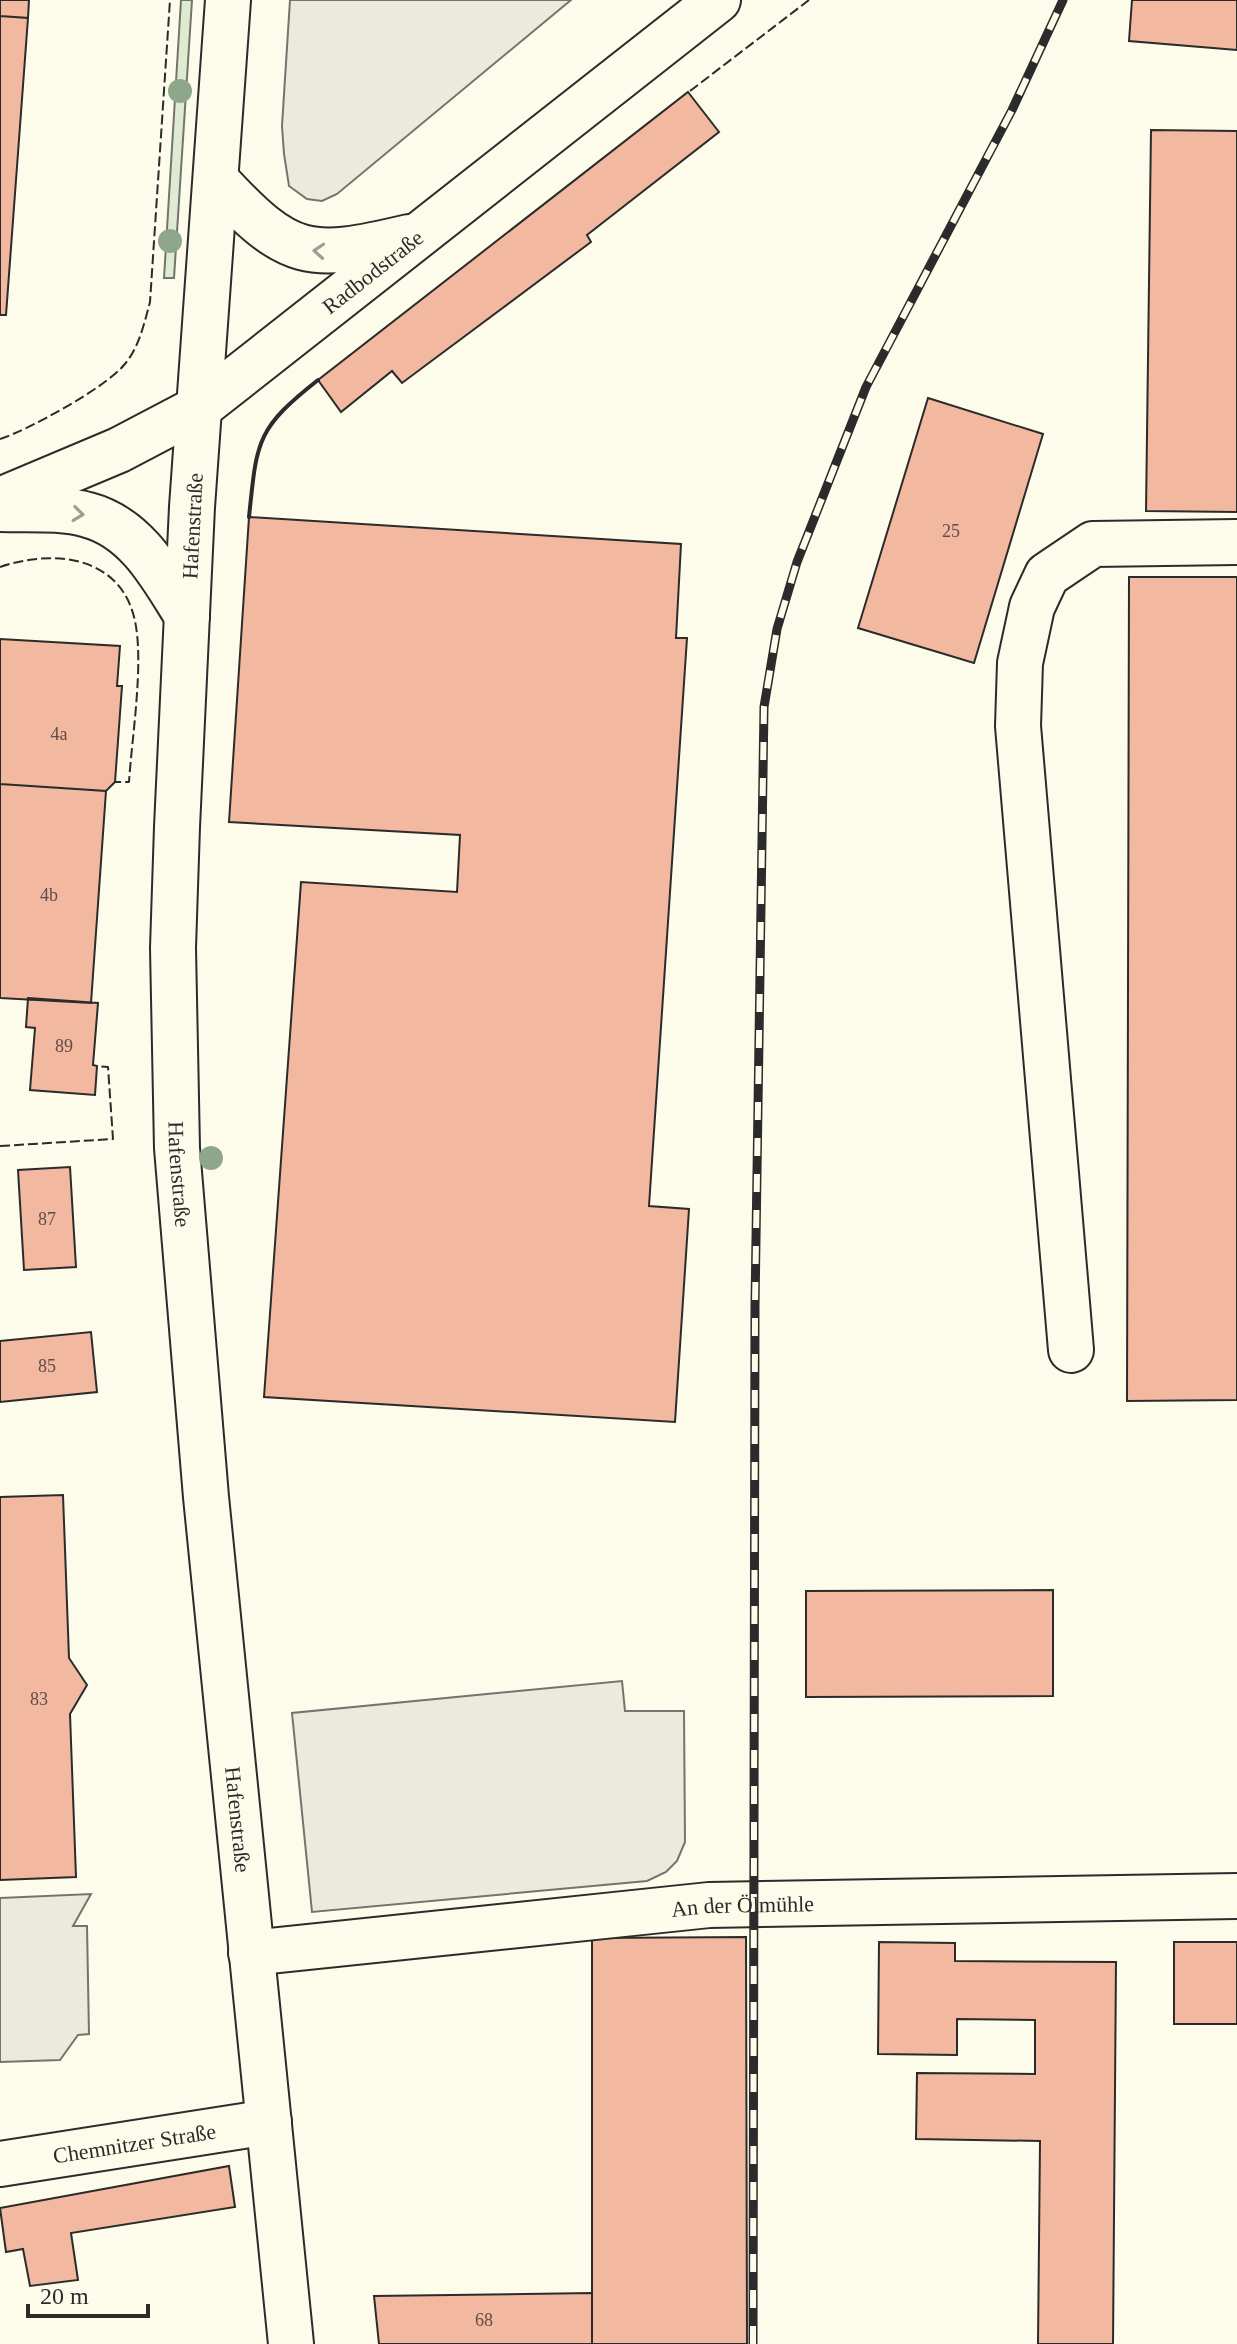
<svg xmlns="http://www.w3.org/2000/svg" width="1237" height="2344" font-family="'Times New Roman',serif">
  <style>
    .green { fill: #deebd1; stroke: #74746e; stroke-width: 2 }
    .parking { fill: #eceadb; stroke: #74746e; stroke-width: 2 }
    .building { fill: #f2b8a0; stroke: #2b2b2b; stroke-width: 2 }
    .lines { fill: none; stroke-linecap: round; stroke-linejoin: round }
    .minor-casing { stroke: #2b2b2b; stroke-width: 48 }
    .major-casing { stroke: #2b2b2b; stroke-width: 48 }
    .minor { stroke: #fdfbea; stroke-width: 44 }
    .major { stroke: #fdfbea; stroke-width: 44 }
    .rail-casing { stroke: #2b2b2b; stroke-width: 9 }
    .rail { stroke: #fdfbea; stroke-width: 6; stroke-dasharray: 18; stroke-linecap: butt }
    .fence { stroke: #2b2b2b; stroke-width: 2; stroke-dasharray: 10 4; stroke-linecap: butt }
    .wall { stroke: #2b2b2b; stroke-width: 4 }
    .tree { fill: #8ea78a }
    .oneway { stroke: #9e9d94 }
    .labels { text-anchor: middle; stroke-width: 6; stroke-linejoin: round; paint-order: stroke }
    .number-label { font-size: 18px; fill: #5d4e48 }
    .street-label { font-size: 22px; fill: #2b2b2b; stroke: #fdfbea }
  </style>
  <rect width="100%" height="100%" fill="#fdfbea"/>
  <!-- green -->
  <path class="green" d="M 181,0 L 192,0 L 174,278 L 164,278 Z"/>
  <!-- parking -->
  <path class="parking" d="M 290,0 L 571,0 L 337,194 L 322,201 L 307,199 L 289,186 L 284,154 L 282,126 Z
    M 622,1681 L 625,1711 L 684,1711 L 685,1842 L 677,1861 L 666,1872 L 647,1881 L 312,1912 L 292,1713 Z
    M 91,1894 L 73,1926 L 87,1926 L 89,2034 L 78,2035 L 60,2060 L 0,2062 L 0,1898 Z"/>
  <!-- building -->
  <path class="building" d="M 0,0 L 29,0 L 28,18 L 0,16 Z
    M 1132,0 L 1237,0 L 1237,50 L 1129,41 Z
    M 0,16 L 28,18 L 6,315 L 0,315 Z
    M 688,92 L 719,132 L 587,235 L 591,242 L 402,383 L 392,371 L 341,412 L 318,380 Z
    M 1151,130 L 1237,131 L 1237,512 L 1146,511 Z
    M 928,398 L 1043,434 L 974,663 L 858,628 Z
    M 249,517 L 681,544 L 676,638 L 687,638 L 649,1206 L 689,1209 L 675,1422 L 264,1397 L 301,882 L 457,892 L 460,835 L 229,822 Z
    M 1129,577 L 1237,577 L 1237,1400 L 1127,1401 Z
    M 0,639 L 120,646 L 117,686 L 122,686 L 115,782 L 106,791 L 0,784 Z
    M 0,784 L 106,791 L 91,1003 L 0,998 Z
    M 28,998 L 98,1003 L 93,1065 L 97,1066 L 95,1095 L 30,1090 L 35,1028 L 26,1027 Z
    M 70,1167 L 76,1267 L 24,1270 L 18,1170 Z
    M 91,1332 L 97,1392 L 0,1402 L 0,1341 Z
    M 63,1495 L 69,1658 L 87,1685 L 70,1714 L 76,1877 L 0,1880 L 0,1497 Z
    M 1053,1590 L 1053,1696 L 806,1697 L 806,1591 Z
    M 746,1937 L 747,2344 L 592,2344 L 592,1938 Z
    M 879,1942 L 955,1943 L 955,1961 L 1116,1962 L 1113,2344 L 1038,2344 L 1040,2141 L 916,2139 L 917,2073 L 1035,2074 L 1035,2020 L 957,2019 L 957,2055 L 878,2054 Z
    M 1174,1942 L 1237,1942 L 1237,2024 L 1174,2024 Z
    M 229,2166 L 235,2207 L 71,2233 L 78,2280 L 30,2286 L 23,2249 L 6,2252 L 0,2208 Z
    M 592,2293 L 592,2344 L 379,2344 L 374,2296 Z"/>
  <g class="lines">
    <!-- minor casing -->
    <g class="minor-casing">
      <g id="minor">
        <path id="s1" d="M 228,0 L 192,507 L 177,827 L 173,948 L 177,1148 L 206,1497 L 291,2344"/>
        <path d="M 1071,1350 L 1018,726 L 1020,663 L 1032,607 L 1047,575 L 1093,544 L 1237,542"/>
        <path id="s2" d="M 251,1953 L 709,1905 L 1237,1896"/>
        <path id="s3" d="M 0,2164 L 269,2122"/>
      </g>
    </g>
    <!-- major casing -->
    <g class="major-casing">
      <g id="major">
        <path d="M 217,181 C 289,259 308,261 409,237"/>
        <path id="s4" d="M 0,500 L 119,450 L 199,408 L 718,0"/>
        <path d="M 0,509 C 28,510 61,507 88,515 C 137,528 162,576 187,616"/>
      </g>
    </g>
    <!-- minor -->
    <use href="#minor" class="minor"/>
    <!-- major -->
    <use href="#major" class="major"/>
    <!-- rail casing -->
    <g class="rail-casing">
      <path id="rail" d="M 753,2344 L 755,1306 L 764,707 L 777,629 L 797,562 L 866,387 L 1012,110 L 1063,0"/>
    </g>
    <!-- rail -->
    <use href="#rail" class="rail"/>
    <!-- fence -->
    <path class="fence" d="M 690,91 L 809,0
      M 0,439 C 28,430 105,388 124,365 C 139,348 144,324 150,302 L 170,0
      M 0,567 C 53,549 121,555 135,621 C 144,664 132,736 129,782 L 115,782
      M 0,1146 L 113,1139 L 108,1067 L 97,1066"/>
    <!-- wall -->
    <path class="wall" d="M 249,517 C 257,440 256,429 318,380"/>
  </g>
  <!-- trees -->
  <g class="tree">
    <circle cx="180" cy="91" r="12"/>
    <circle cx="170" cy="241" r="12"/>
    <circle cx="211" cy="1158" r="12"/>
  </g>
  <!-- one-way arrows -->
  <defs><path id="oneway-chevron" d="M-2-3.5L2.5 0L-2 3.5" fill="none" stroke-width="1.6" stroke-linecap="round" stroke-linejoin="round" transform="scale(2)"/></defs>
  <g class="oneway">
    <use href="#oneway-chevron" transform="translate(319 251) rotate(-176)"/>
    <use href="#oneway-chevron" transform="translate(78 514) rotate(7)"/>
  </g>
  <g class="labels">
    <!-- number labels -->
    <g class="number-label">
      <text x="951" y="537">25</text>
      <text x="59" y="740">4a</text>
      <text x="49" y="901">4b</text>
      <text x="64" y="1052">89</text>
      <text x="47" y="1225">87</text>
      <text x="47" y="1372">85</text>
      <text x="39" y="1705">83</text>
      <text x="484" y="2326">68</text>
    </g>
    <!-- street labels -->
    <g class="street-label">
      <text dy="8" stroke="none"><textPath href="#s4" startOffset="440">Radbodstraße</textPath></text>
      <text transform="translate(192 526) rotate(-87)" y="8">Hafenstraße</text>
      <text dy="8" stroke="none"><textPath href="#s1" startOffset="1176">Hafenstraße</textPath></text>
      <text dy="8" stroke="none"><textPath href="#s1" startOffset="1824">Hafenstraße</textPath></text>
      <text dy="8" stroke="none"><textPath href="#s2" startOffset="494">An der Ölmühle</textPath></text>
      <text dy="8" stroke="none"><textPath href="#s3" startOffset="136">Chemnitzer Straße</textPath></text>
    </g>
  </g>
  <!-- scale -->
  <path d="M28 2304v12h120v-12" fill="none" stroke="#2b2b2b" stroke-width="4"/>
  <text x="40" y="2304" font-size="24" fill="#2b2b2b" stroke="#fdfbea" stroke-width="6" paint-order="stroke">20 m</text>
</svg>
